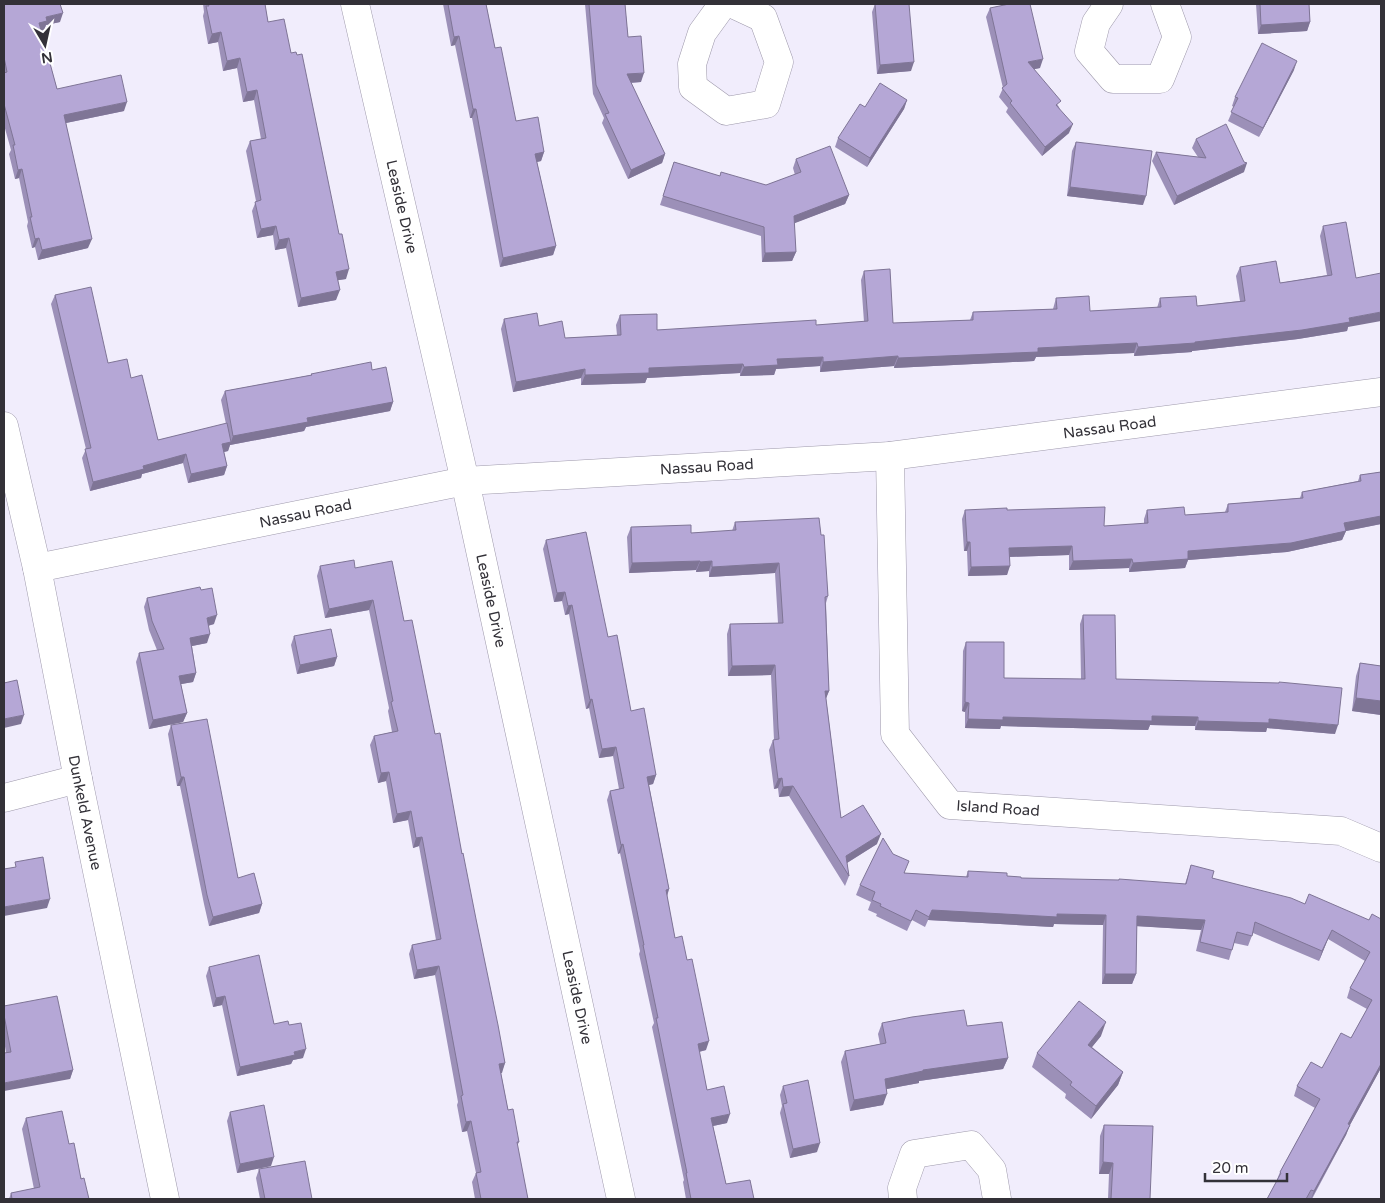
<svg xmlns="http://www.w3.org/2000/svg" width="1385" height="1203" font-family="'Varela Round',sans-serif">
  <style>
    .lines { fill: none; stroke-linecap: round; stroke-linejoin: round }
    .minor-casing { stroke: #9e99ab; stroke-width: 29 }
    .minor { stroke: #fff; stroke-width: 28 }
    .wall { fill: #9c90b8 }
    .shaded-wall { fill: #7f7596 }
    .building { fill: #b5a7d6; stroke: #7f7596 }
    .labels { text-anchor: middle; stroke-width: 4.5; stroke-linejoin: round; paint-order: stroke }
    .street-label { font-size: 15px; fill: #333138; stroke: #fff }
  </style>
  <rect width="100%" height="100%" fill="#f1edfc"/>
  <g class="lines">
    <!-- minor casing -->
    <g class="minor-casing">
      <g id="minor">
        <path id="s1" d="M 355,4 L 465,481 L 621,1199"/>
        <path d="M 723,4 L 702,33 L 692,64 L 693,87 L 726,111 L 766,104 L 779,62 L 763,18 L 733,4"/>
        <path d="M 1109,4 L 1096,23 L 1089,51 L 1113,79 L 1160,79 L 1177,37 L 1165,4"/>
        <path id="s2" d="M 4,426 L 37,568 L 78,779 L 165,1199"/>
        <path id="s3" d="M 890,456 L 895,734 L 950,805 L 1341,831 L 1381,848"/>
        <path id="s4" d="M 37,568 L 465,481 L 890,456 L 1381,392"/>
        <path d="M 4,798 L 78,779"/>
        <path d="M 903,1199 L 902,1188 L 914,1154 L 971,1145 L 992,1170 L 997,1199"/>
      </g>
    </g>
    <!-- minor -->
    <use href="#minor" class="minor"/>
  </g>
  <!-- wall -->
  <path class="wall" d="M 4,4 L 60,22 L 46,25 L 44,30 L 41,31 L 57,89 L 124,111 L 66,123 L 88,248 L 38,260 L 35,247 L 32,248 L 27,226 L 28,222 L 19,178 L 15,179 L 9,154 L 11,150 L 4,125 Z
    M 203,4 L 265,4 L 268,22 L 291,53 L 346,279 L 338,280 L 336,300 L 298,307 L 286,248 L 275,250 L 273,235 L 257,238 L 252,211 L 256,201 L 246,151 L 250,141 L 261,139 L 254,100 L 243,102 L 237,68 L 223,71 L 218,42 L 208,44 L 203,16 L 204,12 Z
    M 443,4 L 486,4 L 495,48 L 516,121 L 544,152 L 541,161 L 537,162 L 556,246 L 553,255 L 500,267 L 472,118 L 470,118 L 455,45 L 451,46 Z
    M 585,4 L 625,4 L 628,37 L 641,82 L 631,83 L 665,154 L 662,163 L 628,179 L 602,123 L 604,118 L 593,94 Z
    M 875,4 L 911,71 L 877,74 L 872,12 Z
    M 1256,4 L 1309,4 L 1310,22 L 1307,31 L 1258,34 Z
    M 990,8 L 1040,68 L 1034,69 L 1059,107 L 1069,133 L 1042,156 L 1006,112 L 1008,108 L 999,97 L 1003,88 L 986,17 Z
    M 1294,70 L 1259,137 L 1228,121 L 1234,107 L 1232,106 L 1235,97 Z
    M 907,100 L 904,109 L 867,167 L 835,147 L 838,138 L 865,107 Z
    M 1196,139 L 1244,172 L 1174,205 L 1152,161 L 1156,152 L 1198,157 L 1192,148 Z
    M 1076,142 L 1143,205 L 1067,196 L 1072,151 Z
    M 796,159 L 849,195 L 845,204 L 794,223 L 796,252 L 792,261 L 762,262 L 761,236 L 660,205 L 674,162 L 719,176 L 766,185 L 795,175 L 793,168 Z
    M 1323,226 L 1348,327 L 1347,331 L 1298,339 L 1192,351 L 1192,352 L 1134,356 L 1134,353 L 1036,357 L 1034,361 L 894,368 L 894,366 L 820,372 L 820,366 L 776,369 L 774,375 L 740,376 L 740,373 L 647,378 L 645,383 L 581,385 L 581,378 L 513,392 L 501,329 L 504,319 L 539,326 L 565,338 L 617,335 L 616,325 L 620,315 L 657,330 L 816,325 L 864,322 L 861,280 L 864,271 L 893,323 L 970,320 L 973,312 L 1053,309 L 1056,298 L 1090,311 L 1157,308 L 1160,298 L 1197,306 L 1240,301 L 1236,276 L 1240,267 L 1280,283 L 1327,275 L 1320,236 Z
    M 55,295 L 108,363 L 131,378 L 158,440 L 226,424 L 221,400 L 225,391 L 311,375 L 311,374 L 372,370 L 393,402 L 390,411 L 306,427 L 304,431 L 230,445 L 228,451 L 224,452 L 227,466 L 224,475 L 188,483 L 183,463 L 142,474 L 141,478 L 90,491 L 82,458 L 86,449 L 51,304 Z
    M 1381,472 L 1381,524 L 1346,531 L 1342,540 L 1287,552 L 1188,560 L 1185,568 L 1129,572 L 1129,568 L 1069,570 L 1069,555 L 1010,557 L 1007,575 L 968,576 L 967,551 L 964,551 L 962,519 L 965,510 L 1007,510 L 1104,526 L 1144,524 L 1144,519 L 1147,510 L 1185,515 L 1225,512 L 1228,504 L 1300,498 L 1302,492 L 1358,481 L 1360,475 Z
    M 735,522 L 821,535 L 828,596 L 826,603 L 829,691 L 826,698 L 841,818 L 877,844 L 847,863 L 849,876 L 845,886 L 789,796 L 779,797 L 778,788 L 774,789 L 769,750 L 773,740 L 774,740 L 771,675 L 728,676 L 727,634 L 730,624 L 778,623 L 775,573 L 709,577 L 709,571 L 696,572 L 696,570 L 629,573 L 627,537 L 631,527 L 691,533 L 732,531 Z
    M 546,540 L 608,637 L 631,711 L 656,775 L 653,784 L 649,785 L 669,889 L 667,897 L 675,938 L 706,1050 L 699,1052 L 707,1090 L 727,1123 L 713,1126 L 726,1184 L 754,1199 L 686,1199 L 683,1182 L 684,1180 L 652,1027 L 654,1023 L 639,954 L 640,951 L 620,853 L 618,854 L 607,800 L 610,791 L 619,789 L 613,756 L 599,758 L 589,708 L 586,709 L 569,614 L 565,615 L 562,601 L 554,602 L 543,549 Z
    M 320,566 L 355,568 L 404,621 L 435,734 L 462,854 L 505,1063 L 501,1073 L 508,1110 L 519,1142 L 517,1146 L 528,1199 L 475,1199 L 472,1182 L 476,1173 L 467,1131 L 462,1132 L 457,1105 L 458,1102 L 435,975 L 414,979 L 409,954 L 412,945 L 436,940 L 419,846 L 413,848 L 408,820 L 393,823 L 386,781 L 378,783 L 370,745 L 374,736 L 392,732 L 388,711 L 389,708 L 369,610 L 325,618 L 317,576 Z
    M 147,598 L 214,624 L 208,626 L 207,643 L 192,646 L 196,673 L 193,682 L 181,684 L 187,713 L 183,722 L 149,729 L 136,662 L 139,653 L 157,650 L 149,630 L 144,607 Z
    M 1083,615 L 1116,679 L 1335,734 L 1267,728 L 1266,732 L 1195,730 L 1195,726 L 1150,725 L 1148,730 L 1001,726 L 1000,729 L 965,728 L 965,712 L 962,711 L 963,651 L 966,642 L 1004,678 L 1081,679 L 1080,624 Z
    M 294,636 L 337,657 L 334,666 L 297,674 L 291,645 Z
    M 1360,663 L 1381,666 L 1381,715 L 1352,711 L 1356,676 Z
    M 171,725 L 238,878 L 262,904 L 259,913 L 209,926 L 204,904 L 180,786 L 177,786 L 168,734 Z
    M 893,854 L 905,873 L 966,877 L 968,871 L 1021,878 L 1185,884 L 1191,865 L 1212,878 L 1305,904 L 1369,920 L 1381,919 L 1381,1068 L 1350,1125 L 1346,1135 L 1312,1199 L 1267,1199 L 1276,1182 L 1280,1172 L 1315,1108 L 1294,1096 L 1297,1086 L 1322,1068 L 1351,1038 L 1367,1009 L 1347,998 L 1350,988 L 1365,961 L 1328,939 L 1319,961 L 1253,933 L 1248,946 L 1234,943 L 1229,960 L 1196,951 L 1201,930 L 1137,926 L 1136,974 L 1132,984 L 1102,984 L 1103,925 L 1054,924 L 1053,927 L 928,920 L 925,927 L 912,920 L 907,931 L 876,916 L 877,914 L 868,910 L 871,902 L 856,895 L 860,885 Z
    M 209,967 L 274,1024 L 289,1025 L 303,1058 L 293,1060 L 291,1064 L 237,1076 L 222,1005 L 213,1007 L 206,976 Z
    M 4,1006 L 73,1070 L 70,1079 L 6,1053 L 4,1040 Z
    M 882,1023 L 967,1026 L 1008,1058 L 1003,1069 L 919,1081 L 919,1083 L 887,1089 L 883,1105 L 850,1111 L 841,1062 L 845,1051 L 880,1044 L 878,1034 Z
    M 1101,1036 L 1092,1047 L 1123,1072 L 1118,1085 L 1091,1119 L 1065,1098 L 1066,1094 L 1032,1067 L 1037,1053 Z
    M 783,1086 L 817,1152 L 790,1158 L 780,1113 L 782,1106 L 780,1095 Z
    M 230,1112 L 271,1166 L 237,1173 L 227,1121 Z
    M 26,1118 L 69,1144 L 89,1199 L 9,1199 L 11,1193 L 34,1189 L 22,1129 Z
    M 1104,1125 L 1150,1199 L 1108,1199 L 1109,1174 L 1099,1174 L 1100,1136 Z
    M 259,1169 L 312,1199 L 260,1199 L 256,1178 Z"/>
  <!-- shaded-wall -->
  <path class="shaded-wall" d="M 63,13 L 60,22 L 46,25 L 44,30 L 36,32 L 39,23 L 46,17 Z
    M 1310,22 L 1307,31 L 1258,34 L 1261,25 Z
    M 221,32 L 218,42 L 208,44 L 212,34 Z
    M 459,36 L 455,45 L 451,46 L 454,37 Z
    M 240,58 L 237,68 L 223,71 L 227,61 Z
    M 1043,59 L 1040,68 L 1025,71 L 1028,62 Z
    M 1297,61 L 1294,70 L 1259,137 L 1263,128 Z
    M 914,62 L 911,71 L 877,74 L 880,65 Z
    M 644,73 L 641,82 L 624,83 L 627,74 Z
    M 257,90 L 254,100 L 243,102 L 247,92 Z
    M 907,100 L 904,109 L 867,167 L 870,158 Z
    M 127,102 L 124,111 L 61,124 L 64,115 Z
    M 473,109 L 476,109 L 472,118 L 470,118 Z
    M 1073,124 L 1069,133 L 1042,156 L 1045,147 Z
    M 544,152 L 541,161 L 532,163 L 535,154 Z
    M 665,154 L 662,163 L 628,179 L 631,170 Z
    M 1247,163 L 1244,172 L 1174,205 L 1177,196 Z
    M 22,169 L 19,178 L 15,179 L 18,170 Z
    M 1070,187 L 1146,196 L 1143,205 L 1067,196 Z
    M 849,195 L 845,204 L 790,225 L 794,216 Z
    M 276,226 L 273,235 L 257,238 L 261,229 Z
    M 39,238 L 35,247 L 32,248 L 35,239 Z
    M 289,238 L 286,248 L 275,250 L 279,240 Z
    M 92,239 L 88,248 L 38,260 L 42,250 Z
    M 556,246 L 553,255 L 500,267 L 503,258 Z
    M 796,252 L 792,261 L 762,262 L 765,253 Z
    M 349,269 L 346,279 L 333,281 L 336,272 Z
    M 340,290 L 336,300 L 298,307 L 301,298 Z
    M 1381,312 L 1381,321 L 1348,327 L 1347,331 L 1298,339 L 1192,351 L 1192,352 L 1134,356 L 1138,347 L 1195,342 L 1349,318 Z
    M 1137,343 L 1134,353 L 1036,357 L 1034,361 L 894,368 L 898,358 L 1038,348 Z
    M 898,356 L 894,366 L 820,372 L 823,362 Z
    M 823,357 L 820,366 L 776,369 L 774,375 L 740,376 L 744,367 L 777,359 Z
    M 743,364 L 740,373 L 647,378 L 645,383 L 581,385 L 585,375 L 649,368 Z
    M 585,369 L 581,378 L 513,392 L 516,382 Z
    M 393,402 L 390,411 L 306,427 L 304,431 L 230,445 L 228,451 L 219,453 L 222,444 L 231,442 L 233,436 L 307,418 Z
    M 186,454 L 183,463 L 142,474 L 141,478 L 90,491 L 93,482 L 143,466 Z
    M 227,466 L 224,475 L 188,483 L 191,474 Z
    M 1381,516 L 1381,524 L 1341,532 L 1344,523 Z
    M 1346,531 L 1342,540 L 1287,552 L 1188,560 L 1185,568 L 1129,572 L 1133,563 L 1188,551 Z
    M 967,542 L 970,542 L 967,551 L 964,551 Z
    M 1072,546 L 1069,555 L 1006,557 L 1009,548 Z
    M 1132,559 L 1129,568 L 1069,570 L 1073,561 Z
    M 700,561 L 696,570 L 629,573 L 632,563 Z
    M 712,561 L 709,571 L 696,572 L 700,562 Z
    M 779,563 L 775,573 L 709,577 L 712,567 Z
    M 1010,566 L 1007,575 L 968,576 L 971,567 Z
    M 565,592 L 562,601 L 554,602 L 557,593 Z
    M 373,600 L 369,610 L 325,618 L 329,609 Z
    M 572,605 L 569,614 L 565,615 L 568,606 Z
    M 217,615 L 214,624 L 203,627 L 207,618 Z
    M 210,634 L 207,643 L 187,647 L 190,638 Z
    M 337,657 L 334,666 L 297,674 L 300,665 Z
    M 775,665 L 771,675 L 728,676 L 732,666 Z
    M 196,673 L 193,682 L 176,685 L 179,676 Z
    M 825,691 L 829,691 L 825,701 Z
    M 1356,698 L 1381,701 L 1381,715 L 1352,711 Z
    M 592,699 L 589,708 L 586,709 L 590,700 Z
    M 965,702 L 969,703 L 965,712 L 962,711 Z
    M 187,713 L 183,722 L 149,729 L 153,720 Z
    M 24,715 L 21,724 L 4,728 L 4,719 Z
    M 1152,716 L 1198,717 L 1195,726 L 1150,725 L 1148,730 L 1001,726 L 1000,729 L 965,728 L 968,719 L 1003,717 Z
    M 1269,719 L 1338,725 L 1335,734 L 1267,728 L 1266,732 L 1195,730 L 1198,721 Z
    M 616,747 L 613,756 L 599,758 L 602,749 Z
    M 389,772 L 386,781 L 378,783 L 381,773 Z
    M 656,775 L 653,784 L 644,786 L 647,777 Z
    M 181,777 L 184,777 L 180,786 L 177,786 Z
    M 782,778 L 778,788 L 774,789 L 778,779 Z
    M 793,786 L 789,796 L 779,797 L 783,787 Z
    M 411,811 L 408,820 L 393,823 L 397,814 Z
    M 881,834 L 877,844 L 842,866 L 846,856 Z
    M 422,837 L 419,846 L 413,848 L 416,838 Z
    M 623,844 L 620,853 L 618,854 L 621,845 Z
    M 669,889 L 666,898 L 666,890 Z
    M 50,899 L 47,908 L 4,916 L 4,907 Z
    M 262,904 L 259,913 L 209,926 L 213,917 Z
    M 932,910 L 1057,914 L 1106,915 L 1103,925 L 1054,924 L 1053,927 L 928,920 L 925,927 Z
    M 1137,916 L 1205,920 L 1201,930 L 1134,926 Z
    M 1332,930 L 1328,939 L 1319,961 L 1322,951 Z
    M 439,966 L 435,975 L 414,979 L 417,970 Z
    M 1105,974 L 1136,974 L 1132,984 L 1102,984 Z
    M 225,996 L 222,1005 L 213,1007 L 216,998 Z
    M 1106,1022 L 1101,1036 L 1083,1058 L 1088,1045 Z
    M 709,1041 L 706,1050 L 694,1053 L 698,1044 Z
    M 306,1049 L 303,1058 L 293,1060 L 291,1064 L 237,1076 L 240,1067 Z
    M 1008,1058 L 1003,1069 L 919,1081 L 919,1083 L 881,1090 L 885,1079 L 923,1070 Z
    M 505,1063 L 502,1073 L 496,1074 L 499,1064 Z
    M 1381,1064 L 1381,1068 L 1345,1134 L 1348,1124 Z
    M 73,1070 L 70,1079 L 4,1091 L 4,1083 Z
    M 1123,1072 L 1118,1085 L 1091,1119 L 1096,1106 Z
    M 887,1094 L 883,1105 L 850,1111 L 854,1100 Z
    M 730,1114 L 727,1123 L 708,1127 L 711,1118 Z
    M 471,1121 L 467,1131 L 462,1132 L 466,1122 Z
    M 1350,1125 L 1346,1135 L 1311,1199 L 1314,1191 Z
    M 820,1143 L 817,1152 L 790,1158 L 793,1149 Z
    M 274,1157 L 271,1166 L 237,1173 L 240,1164 Z
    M 1103,1162 L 1113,1163 L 1109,1174 L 1099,1174 Z"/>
  <!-- building -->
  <path class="building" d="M 4,4 L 60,4 L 63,13 L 46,17 L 47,21 L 39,23 L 57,89 L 121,75 L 127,102 L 64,115 L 92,239 L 42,250 L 39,238 L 35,239 L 30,217 L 32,217 L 22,169 L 18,170 L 13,145 L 15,145 L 4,104 L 4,73 L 7,72 L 4,57 Z
    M 208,4 L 265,4 L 268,22 L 284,19 L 291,53 L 296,52 L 297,55 L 302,54 L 339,234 L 342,234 L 349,269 L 336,272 L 340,290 L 301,298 L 289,238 L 279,240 L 276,226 L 261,229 L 255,202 L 261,200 L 250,141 L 266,138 L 257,90 L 247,92 L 240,58 L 227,61 L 221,32 L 212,34 L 206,6 L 209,6 Z
    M 448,4 L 486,4 L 495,48 L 501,47 L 516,121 L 538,117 L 544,152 L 535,154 L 556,246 L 503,258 L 476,109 L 473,109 L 459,36 L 454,37 Z
    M 589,4 L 625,4 L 628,37 L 641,36 L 644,73 L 627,74 L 665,154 L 631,170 L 605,114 L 609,113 L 596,85 Z
    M 875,4 L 909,4 L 914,62 L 880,65 Z
    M 1009,4 L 1030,4 L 1043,59 L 1028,62 L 1061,101 L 1056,105 L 1073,124 L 1045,147 L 1010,103 L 1012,101 L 1002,88 L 1007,84 L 990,8 Z
    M 1260,4 L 1309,4 L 1310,22 L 1261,25 Z
    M 1262,43 L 1297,61 L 1263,128 L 1231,112 L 1238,98 L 1235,97 Z
    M 880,83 L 907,100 L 870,158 L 838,138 L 860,104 L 865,107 Z
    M 1226,124 L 1244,162 L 1247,163 L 1177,196 L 1156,152 L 1206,158 L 1196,139 Z
    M 1076,142 L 1152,151 L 1146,196 L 1070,187 Z
    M 830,146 L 849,195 L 794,216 L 796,252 L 765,253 L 764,227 L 663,196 L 674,162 L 720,176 L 721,172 L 766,185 L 801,172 L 796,159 Z
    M 1346,222 L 1356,278 L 1381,273 L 1381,312 L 1349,318 L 1350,322 L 1302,330 L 1195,342 L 1195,343 L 1138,347 L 1137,343 L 1038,348 L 1038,352 L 898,358 L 898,356 L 823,362 L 823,357 L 777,359 L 778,365 L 744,367 L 743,364 L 649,368 L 649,373 L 585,375 L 585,369 L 516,382 L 504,319 L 537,313 L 539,326 L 562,321 L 565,338 L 621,335 L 620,315 L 657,314 L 657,330 L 816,320 L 816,325 L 868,321 L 864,271 L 890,269 L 893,323 L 973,320 L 973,312 L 1057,309 L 1056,298 L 1089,296 L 1090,311 L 1161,307 L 1160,298 L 1196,296 L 1197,306 L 1245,301 L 1240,267 L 1276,261 L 1280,283 L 1332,275 L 1323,226 Z
    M 91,287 L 108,363 L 127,359 L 131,378 L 142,375 L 158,440 L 227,423 L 231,442 L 222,444 L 227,466 L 191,474 L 186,454 L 143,466 L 144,469 L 93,482 L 85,449 L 91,448 L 55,295 Z
    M 371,362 L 372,370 L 386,367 L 393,402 L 307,418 L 308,422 L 233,436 L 225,391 L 312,375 L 311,374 Z
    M 1381,472 L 1381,516 L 1344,523 L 1346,531 L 1291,543 L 1188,551 L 1188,559 L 1133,563 L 1132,559 L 1073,561 L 1072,546 L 1009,548 L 1010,566 L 971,567 L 970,542 L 967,542 L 965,510 L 1007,508 L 1007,510 L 1105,507 L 1104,526 L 1148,523 L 1147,510 L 1184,507 L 1185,515 L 1228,512 L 1228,504 L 1303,498 L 1302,492 L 1361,481 L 1360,475 Z
    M 819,518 L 821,535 L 824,535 L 828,596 L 825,597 L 829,691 L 825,691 L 841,818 L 863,805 L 881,834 L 846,856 L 849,876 L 793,786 L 783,787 L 782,778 L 778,779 L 773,740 L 779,739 L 778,728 L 775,665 L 732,666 L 730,624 L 783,623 L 779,563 L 712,567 L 712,561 L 700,562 L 700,561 L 632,563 L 631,527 L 691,525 L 691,533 L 736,530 L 735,522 Z
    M 586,532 L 608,637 L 617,635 L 631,711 L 644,708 L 656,775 L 647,777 L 669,889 L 666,890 L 675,938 L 682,936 L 687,960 L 692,959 L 709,1041 L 698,1044 L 707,1090 L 724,1086 L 730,1114 L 711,1118 L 726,1184 L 750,1180 L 754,1199 L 691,1199 L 686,1173 L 687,1173 L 656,1018 L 658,1018 L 643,945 L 644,945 L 623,844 L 621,845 L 610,791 L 624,788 L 616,747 L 602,749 L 592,699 L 590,700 L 572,605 L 568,606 L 565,592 L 557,593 L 546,540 Z
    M 354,560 L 355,568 L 392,561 L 404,621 L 412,620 L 435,734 L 440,733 L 462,854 L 463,853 L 476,919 L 498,1025 L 505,1063 L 499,1064 L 508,1110 L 513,1109 L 519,1142 L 517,1142 L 528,1199 L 481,1199 L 476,1173 L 481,1172 L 471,1121 L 466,1122 L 461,1096 L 463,1095 L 439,966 L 417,970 L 412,945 L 441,939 L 422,837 L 416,838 L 411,811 L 397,814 L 389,772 L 381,773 L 374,736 L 398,731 L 391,702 L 393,701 L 373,600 L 329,609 L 320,566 Z
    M 200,587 L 201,590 L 212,588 L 217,615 L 207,618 L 210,634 L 190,638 L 196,673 L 179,676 L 187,713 L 153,720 L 139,653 L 164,649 L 152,621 L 147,598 Z
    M 1083,615 L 1115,615 L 1116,679 L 1279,683 L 1279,682 L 1342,688 L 1338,725 L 1269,719 L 1269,723 L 1198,721 L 1198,717 L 1152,716 L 1152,721 L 1003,717 L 1003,720 L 968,719 L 969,703 L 965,702 L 966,642 L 1004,642 L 1004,678 L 1085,679 Z
    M 331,629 L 337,657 L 300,665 L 294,636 Z
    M 1360,663 L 1381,666 L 1381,701 L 1356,698 Z
    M 17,680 L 24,715 L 4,719 L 4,683 Z
    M 207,719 L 238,878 L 254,873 L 262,904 L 213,917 L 207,895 L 184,777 L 181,777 L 171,725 Z
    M 883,838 L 893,854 L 909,861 L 904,873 L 968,877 L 968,871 L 1007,873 L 1007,876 L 1021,877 L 1021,878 L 1119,880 L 1119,879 L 1186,884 L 1191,865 L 1214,871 L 1212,878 L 1291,898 L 1305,904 L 1309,894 L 1369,920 L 1372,914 L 1381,919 L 1381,1064 L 1348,1124 L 1350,1125 L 1314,1191 L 1311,1190 L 1306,1199 L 1267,1199 L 1281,1173 L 1280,1172 L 1320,1099 L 1297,1086 L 1311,1062 L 1322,1068 L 1341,1033 L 1351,1038 L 1372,1000 L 1350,988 L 1370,952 L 1332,930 L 1322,951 L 1255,922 L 1252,936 L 1237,932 L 1232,950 L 1200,942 L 1205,920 L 1137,916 L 1136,974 L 1105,974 L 1106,915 L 1057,914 L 1057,917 L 932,910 L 929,917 L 916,910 L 911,921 L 880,906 L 881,904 L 872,900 L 875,892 L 860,885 Z
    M 43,857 L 50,899 L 4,907 L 4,869 L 16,867 L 15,862 Z
    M 259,955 L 274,1024 L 288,1021 L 289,1025 L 301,1023 L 306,1049 L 294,1052 L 295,1055 L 240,1067 L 225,996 L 216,998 L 209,967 Z
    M 57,996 L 73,1070 L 4,1083 L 4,1053 L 11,1052 L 4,1015 L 4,1006 Z
    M 1079,1001 L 1106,1022 L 1088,1045 L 1123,1072 L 1096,1106 L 1070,1085 L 1072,1082 L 1037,1053 Z
    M 964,1010 L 967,1026 L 1002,1022 L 1008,1058 L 923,1070 L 923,1071 L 885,1079 L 887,1094 L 854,1100 L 845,1051 L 886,1043 L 882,1023 L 912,1017 Z
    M 808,1080 L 820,1143 L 793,1149 L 783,1104 L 787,1103 L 783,1086 Z
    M 264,1105 L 274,1157 L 240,1164 L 230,1112 Z
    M 62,1111 L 69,1144 L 74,1143 L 81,1179 L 84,1178 L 89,1199 L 12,1199 L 11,1193 L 40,1187 L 26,1118 Z
    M 1104,1125 L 1153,1126 L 1150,1199 L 1111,1199 L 1113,1163 L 1103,1162 Z
    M 305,1161 L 312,1199 L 265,1199 L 259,1169 Z"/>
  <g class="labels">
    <!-- street labels -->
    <g class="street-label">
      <text dy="5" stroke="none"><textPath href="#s1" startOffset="208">Leaside Drive</textPath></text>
      <text dy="5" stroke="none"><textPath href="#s4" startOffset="1084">Nassau Road</textPath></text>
      <text dy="5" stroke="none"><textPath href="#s4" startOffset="679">Nassau Road</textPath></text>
      <text dy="5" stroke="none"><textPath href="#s4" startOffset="274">Nassau Road</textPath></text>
      <text dy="5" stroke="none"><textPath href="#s1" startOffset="612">Leaside Drive</textPath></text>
      <text dy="5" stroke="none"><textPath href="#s3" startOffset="416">Island Road</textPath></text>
      <text dy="5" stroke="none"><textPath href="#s2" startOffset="395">Dunkeld Avenue</textPath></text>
      <text dy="5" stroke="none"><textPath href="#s1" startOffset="1018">Leaside Drive</textPath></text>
    </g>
  </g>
  <!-- border -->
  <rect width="1385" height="1203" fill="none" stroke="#333138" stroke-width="10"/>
  <!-- north arrow -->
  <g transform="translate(45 45) rotate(171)" stroke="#ffffff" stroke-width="4" paint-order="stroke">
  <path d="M0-4L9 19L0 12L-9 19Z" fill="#333138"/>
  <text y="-8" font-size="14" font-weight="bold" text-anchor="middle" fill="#333138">N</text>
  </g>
  <!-- scale -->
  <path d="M1205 1173v8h82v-8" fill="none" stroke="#333138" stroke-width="2.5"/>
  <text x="1212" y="1173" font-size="15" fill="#333138" stroke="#ffffff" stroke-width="4" paint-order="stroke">20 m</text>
</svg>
